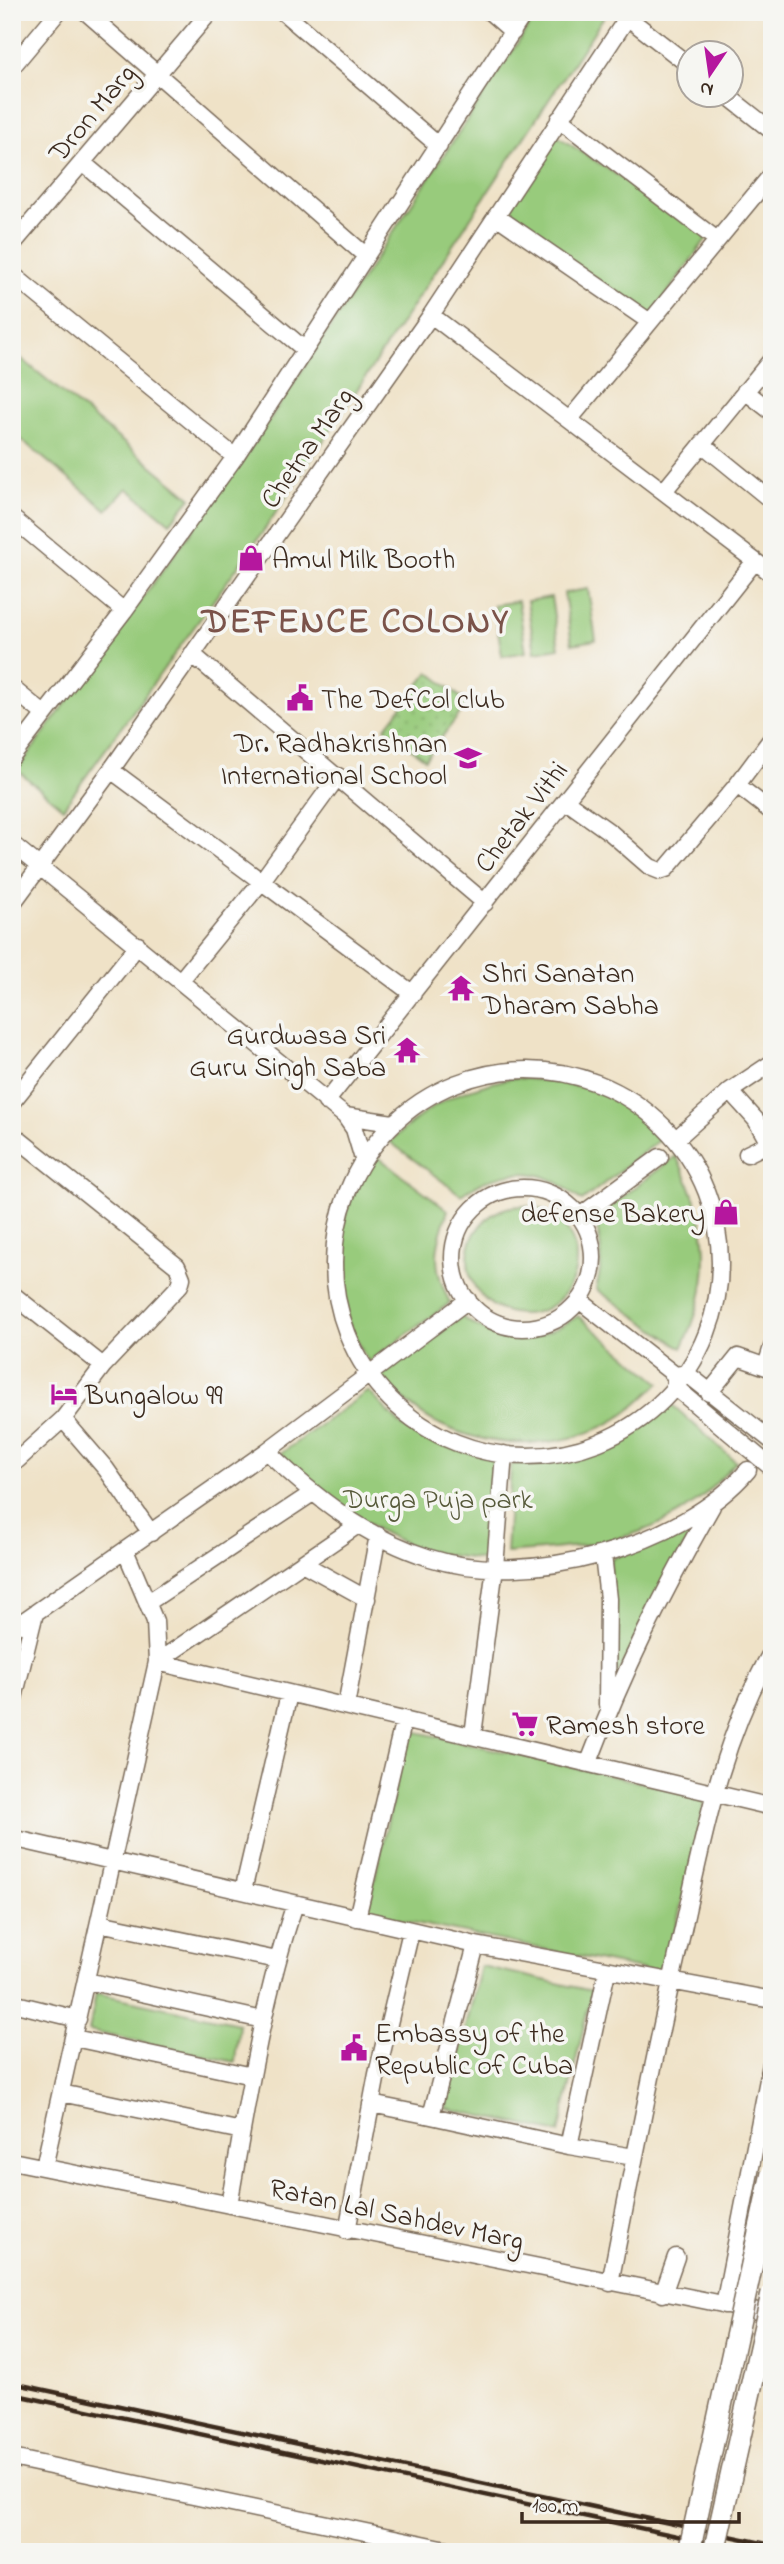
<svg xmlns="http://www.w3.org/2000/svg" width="784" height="2564" font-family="'Indie Flower',sans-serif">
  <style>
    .grass { fill: url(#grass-dots); stroke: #6a7a4c; stroke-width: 2 }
    .park { fill: #98cb7b; stroke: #6a7a4c; stroke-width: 2 }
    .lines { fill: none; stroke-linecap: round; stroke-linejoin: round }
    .street-casing { stroke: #7a6a59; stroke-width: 19 }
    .street { stroke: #fff; stroke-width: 16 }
    .rail { stroke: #3b2a1e; stroke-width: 4.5 }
    .secondary-bridge-casing { stroke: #7a6a59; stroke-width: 24; stroke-linecap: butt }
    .secondary-bridge { stroke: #fff; stroke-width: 21 }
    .labels { text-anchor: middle; stroke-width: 7; stroke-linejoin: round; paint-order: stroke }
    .street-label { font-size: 28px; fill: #3b2a1e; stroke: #f6f6f2 }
    .poi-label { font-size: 28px; fill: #3b2a1e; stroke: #f6f6f2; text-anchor: start }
    .park-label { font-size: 28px; fill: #575a3a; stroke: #f6f6f2 }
    .district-label { font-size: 35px; font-weight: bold; letter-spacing: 2px; fill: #7b534a; stroke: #f6f6f2 }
  </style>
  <defs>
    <pattern id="grass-dots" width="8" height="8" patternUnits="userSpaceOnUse" patternTransform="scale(1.75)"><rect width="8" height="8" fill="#98cb7b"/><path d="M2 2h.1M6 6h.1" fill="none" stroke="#84ae6a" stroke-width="1.8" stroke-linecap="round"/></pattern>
  </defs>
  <rect width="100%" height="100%" fill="#f6f6f2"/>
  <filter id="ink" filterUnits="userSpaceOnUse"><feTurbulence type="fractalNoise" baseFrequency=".0143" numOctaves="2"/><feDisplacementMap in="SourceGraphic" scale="14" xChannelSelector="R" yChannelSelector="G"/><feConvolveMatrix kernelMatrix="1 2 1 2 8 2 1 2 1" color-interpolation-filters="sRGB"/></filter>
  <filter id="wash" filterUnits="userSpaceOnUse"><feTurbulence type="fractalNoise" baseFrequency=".00686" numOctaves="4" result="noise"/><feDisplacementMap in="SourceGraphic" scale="28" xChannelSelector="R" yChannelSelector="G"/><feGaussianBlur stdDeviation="1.57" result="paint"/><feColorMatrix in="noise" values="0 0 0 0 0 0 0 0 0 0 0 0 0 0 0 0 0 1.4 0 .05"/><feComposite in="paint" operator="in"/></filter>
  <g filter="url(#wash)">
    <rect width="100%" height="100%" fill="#efe2c7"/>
    <!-- grass -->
    <path class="grass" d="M 429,672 L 468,703 L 425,759 L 385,728 Z"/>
    <!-- park -->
    <path class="park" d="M 538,12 L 607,12 L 263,532 L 63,808 L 17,770 L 241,463 Z
      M 551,132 L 709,235 L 648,320 L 498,215 Z
      M 12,351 L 191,498 L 170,523 L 127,488 L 107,510 L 12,432 Z
      M 588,589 L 596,640 L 572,644 L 564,593 Z
      M 551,597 L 559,648 L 535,652 L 527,601 Z
      M 518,601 L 526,652 L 502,656 L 494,605 Z
      M 512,1078 C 576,1081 615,1090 664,1136 L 582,1201 C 572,1194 561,1183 550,1179 C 522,1166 484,1177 461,1195 L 390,1142 C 432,1102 456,1091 512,1078 Z
      M 374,1154 L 448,1210 C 435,1250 431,1264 450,1303 L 368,1362 C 361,1348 352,1333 347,1319 C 328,1264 342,1201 374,1154 Z
      M 676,1156 C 711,1223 716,1279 682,1348 L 596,1289 C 603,1264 603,1244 594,1219 Z
      M468 1260a54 54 0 1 1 108 0a54 54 0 1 1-108 0Z
      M 578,1316 L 660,1383 C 648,1393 636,1406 623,1415 C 569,1451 496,1451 439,1424 C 416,1413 398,1395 381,1377 L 462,1317 C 504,1346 536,1344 578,1316 Z
      M 368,1391 L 403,1427 L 444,1446 L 496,1459 L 489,1561 C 468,1557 444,1556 424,1550 C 368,1532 322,1493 280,1454 Z
      M 669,1402 L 736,1462 C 722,1476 709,1493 693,1504 C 639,1544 571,1548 506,1553 L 511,1464 L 571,1459 L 623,1435 Z
      M 695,1525 L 614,1681 L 610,1559 Z
      M 408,1730 L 706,1797 L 665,1974 L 367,1913 Z
      M 481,1966 L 592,1991 L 559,2133 L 446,2108 Z
      M 96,1993 L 239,2024 L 235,2062 L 89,2031 Z"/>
  </g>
  <g filter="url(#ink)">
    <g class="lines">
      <!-- street casing -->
      <g class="street-casing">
        <path id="street" d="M 86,12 L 366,256
          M 283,12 L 439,146
          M 490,12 L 513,32
          M 627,17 L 690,66
          M 12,67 L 58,12
          M 725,94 L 772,131
          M 559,119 L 717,240
          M 83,163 L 304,349
          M 496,216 L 650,322
          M 12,245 L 210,12
          M 12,274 L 235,457
          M 431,315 L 772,574
          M 745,391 L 772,412
          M 570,419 L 772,174
          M 702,444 L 772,501
          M 664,491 L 772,359
          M 12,518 L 124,611
          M 192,654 L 485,903
          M 12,688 L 44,714
          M 12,757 L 124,611 L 235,457 L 525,12
          M 111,770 L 413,994
          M 737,785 L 772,812
          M 566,801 L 611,833 L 650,867 L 660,871 L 666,869 L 737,785 L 772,738
          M 12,844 L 345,1116 L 354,1129 L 363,1159
          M 12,904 L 111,770 L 431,315 L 631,12
          M 181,980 L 261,882 L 338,776
          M334 1263a193 193 0 1 1 386 0a193 193 0 1 1-386 0Z
          M 730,1091 L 756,1120 L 772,1149
          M 12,1102 L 138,945
          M 326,1102 L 755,561
          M 345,1116 L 393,1123
          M 12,1134 L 177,1266 L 182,1278 L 180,1285 L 103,1366 L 63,1419 L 12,1465
          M 676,1139 L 730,1091 L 772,1063
          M 747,1154 L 772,1142
          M453 1258a70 70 0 1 1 140 0a70 70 0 1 1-140 0Z
          M 580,1216 L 660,1157
          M 12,1294 L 103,1366
          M 579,1300 L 675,1375 L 686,1373 L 772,1441
          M 766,1366 L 772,1347
          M 675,1377 L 675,1387 L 772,1468
          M 709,1393 L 738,1357 L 772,1369
          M 63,1419 L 106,1469 L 151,1533
          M 267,1451 C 314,1497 366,1538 430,1558 C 526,1589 683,1547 748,1470
          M 603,1555 L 608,1599 L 607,1705
          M 302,1563 L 367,1599
          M 147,1603 L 311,1494
          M 12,1629 L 267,1451 L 468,1300
          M 157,1662 L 772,1807
          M 157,1662 L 358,1525
          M 12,1706 L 35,1613
          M 346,1706 L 378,1535
          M 473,1735 L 495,1567 L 504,1454
          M 589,1762 C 624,1670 663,1592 712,1506
          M 12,1838 L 476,1945 L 772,2000
          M 243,1891 L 289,1694
          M 357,1918 L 404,1719
          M 99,1923 L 277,1960
          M 476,1945 L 431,2116 L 569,2146 L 607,1971
          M 87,1981 L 263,2020
          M 12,2003 L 78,2019
          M 74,2038 L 252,2076
          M 61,2093 L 242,2131
          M 371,2104 L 431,2116
          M 569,2146 L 634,2157
          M 12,2161 L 772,2314
          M 44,2167 L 157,1662 L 155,1621 L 125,1550
          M 229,2205 C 247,2104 262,2001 295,1904
          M 347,2231 L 377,2074 L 411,1931
          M 610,2283 C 633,2165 656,2046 683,1929 C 705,1829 721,1742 772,1651
          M 663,2294 L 676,2257
          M 724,2305 L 772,2059
          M 12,2458 L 461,2552"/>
      </g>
      <!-- street -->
      <use href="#street" class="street"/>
      <!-- rail -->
      <path class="rail" d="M 12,2383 L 772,2545
        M 12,2394 L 752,2552"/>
      <!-- secondary-bridge casing -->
      <g class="secondary-bridge-casing">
        <path id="secondary-bridge" d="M 689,2552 L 772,2173
          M 714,2552 L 772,2294"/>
      </g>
      <!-- secondary-bridge -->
      <use href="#secondary-bridge" class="secondary-bridge"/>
    </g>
  </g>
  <!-- icons -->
  <defs>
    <g id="shop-bare" transform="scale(2.1)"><path d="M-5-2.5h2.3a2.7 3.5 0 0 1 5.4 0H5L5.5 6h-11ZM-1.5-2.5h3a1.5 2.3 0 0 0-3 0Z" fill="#b5179e" stroke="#f6f6f2" stroke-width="2.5" paint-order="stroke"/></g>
    <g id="civic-bare" transform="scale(2.1)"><path d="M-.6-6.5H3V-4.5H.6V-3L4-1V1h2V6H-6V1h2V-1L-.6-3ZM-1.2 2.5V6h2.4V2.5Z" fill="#b5179e" stroke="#f6f6f2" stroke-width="2.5" paint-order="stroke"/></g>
    <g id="school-bare" transform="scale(2.1)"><path d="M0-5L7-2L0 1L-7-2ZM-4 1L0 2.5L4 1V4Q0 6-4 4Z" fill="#b5179e" stroke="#f6f6f2" stroke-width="2.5" paint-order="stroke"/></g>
    <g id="temple-bare" transform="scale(2.1)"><path d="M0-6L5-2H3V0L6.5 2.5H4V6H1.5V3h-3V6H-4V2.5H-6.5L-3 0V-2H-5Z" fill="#b5179e" stroke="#f6f6f2" stroke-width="2.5" paint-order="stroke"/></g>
    <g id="hotel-bare" transform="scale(2.1)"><path d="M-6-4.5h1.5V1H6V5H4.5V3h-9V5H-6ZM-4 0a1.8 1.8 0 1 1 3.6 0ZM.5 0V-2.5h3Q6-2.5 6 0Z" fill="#b5179e" stroke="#f6f6f2" stroke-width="2.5" paint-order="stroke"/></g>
    <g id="supermarket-bare" transform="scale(2.1)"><path d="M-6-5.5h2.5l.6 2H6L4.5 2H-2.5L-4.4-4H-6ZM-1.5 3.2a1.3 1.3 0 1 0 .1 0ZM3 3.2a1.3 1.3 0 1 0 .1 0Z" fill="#b5179e" stroke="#f6f6f2" stroke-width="2.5" paint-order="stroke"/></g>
  </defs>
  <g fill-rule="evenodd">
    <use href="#shop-bare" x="251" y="558"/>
    <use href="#civic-bare" x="300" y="698"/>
    <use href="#school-bare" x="468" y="758"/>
    <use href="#temple-bare" x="461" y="988"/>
    <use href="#temple-bare" x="407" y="1050"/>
    <use href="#shop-bare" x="726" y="1212"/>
    <use href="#hotel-bare" x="64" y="1394"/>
    <use href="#supermarket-bare" x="525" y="1724"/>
    <use href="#civic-bare" x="354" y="2048"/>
  </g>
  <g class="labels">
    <!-- street labels -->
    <g class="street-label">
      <text transform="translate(91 112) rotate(-50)" y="10">Dron Marg</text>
      <text transform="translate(306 447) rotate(-55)" y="10">Chetna Marg</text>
      <text transform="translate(520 816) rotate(-52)" y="10">Chetak Vithi</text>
      <text transform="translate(397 2213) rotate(12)" y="10">Ratan Lal Sahdev Marg</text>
    </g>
    <!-- poi labels -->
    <g class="poi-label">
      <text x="272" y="568">Amul Milk Booth</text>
      <text x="321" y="708">The DefCol club</text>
      <text x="447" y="752" text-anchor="end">Dr. Radhakrishnan<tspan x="447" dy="32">International School</tspan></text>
      <text x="482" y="982">Shri Sanatan<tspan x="482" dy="32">Dharam Sabha</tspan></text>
      <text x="386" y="1044" text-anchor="end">Gurdwasa Sri<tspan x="386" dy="32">Guru Singh Saba</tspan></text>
      <text x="705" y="1222" text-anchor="end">defense Bakery</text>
      <text x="85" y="1404">Bungalow 99</text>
      <text x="546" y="1734">Ramesh store</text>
      <text x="375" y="2042">Embassy of the<tspan x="375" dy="32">Republic of Cuba</tspan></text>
    </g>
    <!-- park labels -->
    <g class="park-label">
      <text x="438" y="1508">Durga Puja park</text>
    </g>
    <!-- district labels -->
    <g class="district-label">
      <text x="356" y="632">DEFENCE COLONY</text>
    </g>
  </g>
  <!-- margin -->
  <rect width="784" height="2564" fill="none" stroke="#f6f6f2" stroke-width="42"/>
  <!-- north arrow -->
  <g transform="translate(710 74) rotate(193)"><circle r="33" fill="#f6f6f2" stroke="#aba49d" stroke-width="2"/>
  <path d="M0-5L12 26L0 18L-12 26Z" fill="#b5179e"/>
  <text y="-10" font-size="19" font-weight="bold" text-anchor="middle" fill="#3b2a1e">N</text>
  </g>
  <!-- scale -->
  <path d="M522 2512v10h217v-10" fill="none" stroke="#3b2a1e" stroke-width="3.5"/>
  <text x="532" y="2512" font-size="21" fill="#3b2a1e" stroke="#f6f6f2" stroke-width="5" paint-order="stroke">100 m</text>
</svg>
